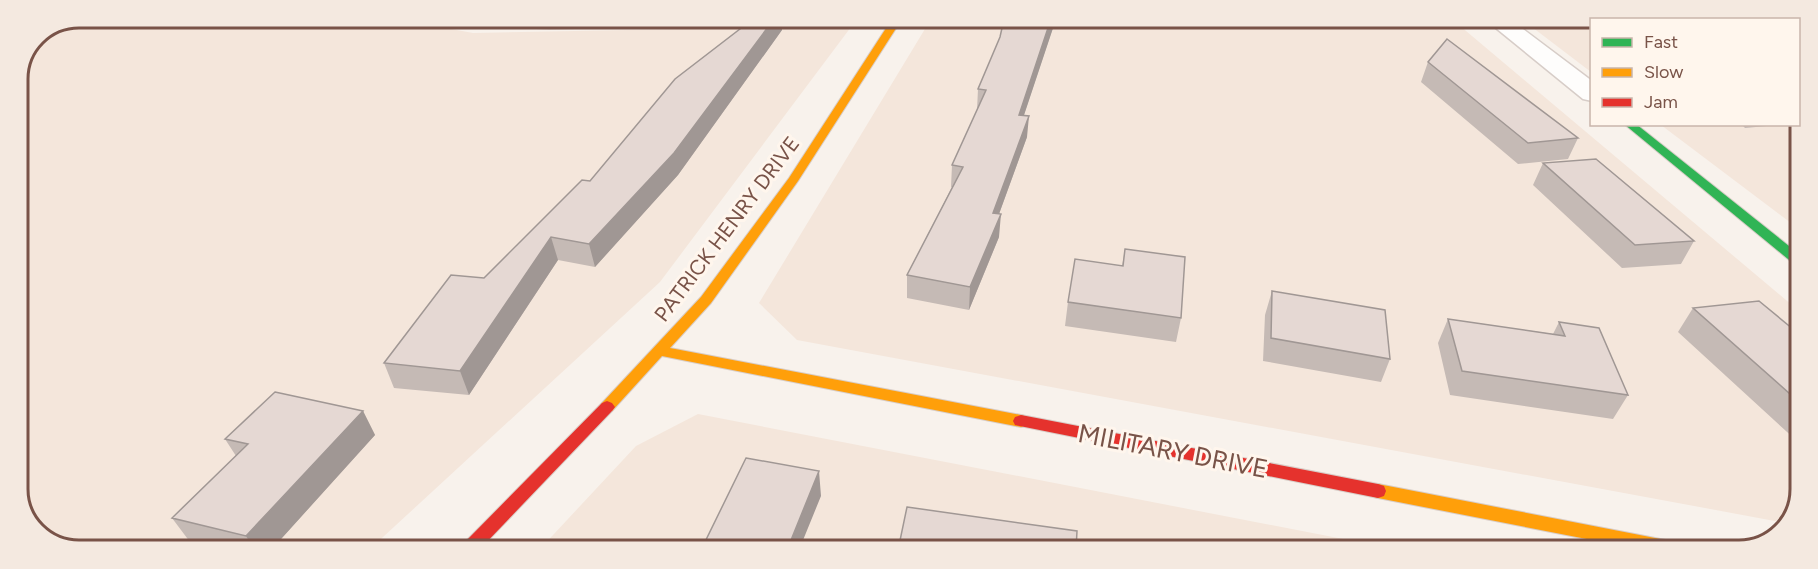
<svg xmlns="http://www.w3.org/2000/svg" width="1818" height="569" font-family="Figtree,sans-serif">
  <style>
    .residential { fill: #f4e6db }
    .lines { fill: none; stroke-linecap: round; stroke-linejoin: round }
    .street-casing { stroke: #d7cdc8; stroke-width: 3 }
    .fast-casing { stroke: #d8cdc7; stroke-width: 2 }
    .slow-casing { stroke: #d8cdc7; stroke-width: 2 }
    .jam-casing { stroke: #d8cdc7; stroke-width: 2 }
    .street { fill: #fefdfc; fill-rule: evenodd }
    .fast { fill: #30b455; fill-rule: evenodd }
    .slow { fill: #ff9f0a; fill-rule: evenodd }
    .jam { fill: #e5322d; fill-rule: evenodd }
    .wall { fill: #c5bab5 }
    .shaded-wall { fill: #a09794 }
    .building { fill: #e5d8d3; stroke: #a09794; stroke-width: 1.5 }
    .labels { text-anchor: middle; stroke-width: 6; stroke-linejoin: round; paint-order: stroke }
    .street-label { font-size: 21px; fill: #795348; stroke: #fff6ed }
    .near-street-label { font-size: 26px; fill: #795348; stroke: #fff6ed }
    .rim { fill: none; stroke: #795348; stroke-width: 3 }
  </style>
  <rect width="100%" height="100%" fill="#f8f2ec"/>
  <!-- residential -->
  <path class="residential" d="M 80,18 L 391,18 L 473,33 L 682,29 L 754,19 L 844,19 L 854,23 L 660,282 L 370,549 L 63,549 L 31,527 L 18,494 L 18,79 L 36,36 Z
    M 931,19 L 1453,20 L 1799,311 L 1798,506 L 1786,523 L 797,340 L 759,303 Z
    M 1524,20 L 1591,20 L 1591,72 L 1528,24 Z
    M 1799,72 L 1800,75 L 1799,229 L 1661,125 L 1798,124 Z
    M 698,414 L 1405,551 L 540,549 L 636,446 Z"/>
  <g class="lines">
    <!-- street casing -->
    <g class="street-casing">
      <path id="street" d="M 487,19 L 662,19 L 659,24 L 651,26 L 550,28 L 498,26 L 490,24 Z
        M 1486,20 L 1511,20 L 1592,81 L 1592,101 L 1583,99 Z"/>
    </g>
    <!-- fast casing -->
    <g class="fast-casing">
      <path id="fast" d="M 1624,124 L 1636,124 L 1799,254 L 1799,265 L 1794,264 Z"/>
    </g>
    <!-- slow casing -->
    <g class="slow-casing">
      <path id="slow" d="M 892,19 L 902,19 L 798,181 L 711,303 L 670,348 L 1021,415 L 1027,417 L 1029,421 L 1027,425 L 1021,427 L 662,356 L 612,411 L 602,411 L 599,407 L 602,403 L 701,297 L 789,178 Z
        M 1378,484 L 1686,544 L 1692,546 L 1695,551 L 1648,551 L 1378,498 L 1372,496 L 1370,491 L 1372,486 Z"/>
    </g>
    <!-- jam casing -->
    <g class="jam-casing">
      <path id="jam" d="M 607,401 L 612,403 L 615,407 L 612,411 L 480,549 L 460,549 L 463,544 L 602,403 Z
        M 1021,415 L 1378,484 L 1384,486 L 1386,491 L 1384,496 L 1378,498 L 1015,425 L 1013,421 L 1015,417 Z"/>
    </g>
    <!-- street -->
    <use href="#street" class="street"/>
    <!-- fast -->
    <use href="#fast" class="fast"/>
    <!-- slow -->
    <use href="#slow" class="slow"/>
    <!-- jam -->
    <use href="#jam" class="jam"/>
  </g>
  <!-- wall -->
  <path class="wall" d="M 753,19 L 781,19 L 782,30 L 678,175 L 595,267 L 558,260 L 469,395 L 394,388 L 384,363 L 484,278 L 590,181 Z
    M 1004,19 L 1056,19 L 1024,115 L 1027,137 L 999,214 L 999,237 L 969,310 L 907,298 L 907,275 L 952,187 L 951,187 L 952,165 L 977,110 L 978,89 L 1000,37 Z
    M 1428,62 L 1578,138 L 1568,159 L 1518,164 L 1421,82 Z
    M 1798,84 L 1800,84 L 1800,124 L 1798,124 Z
    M 1741,124 L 1787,124 L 1745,128 Z
    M 1543,163 L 1694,241 L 1681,264 L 1622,268 L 1533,185 Z
    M 1125,249 L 1181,318 L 1176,342 L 1065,326 L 1068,302 L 1122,266 Z
    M 1272,291 L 1390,359 L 1381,382 L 1263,361 L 1265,315 Z
    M 1693,308 L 1799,334 L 1798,442 L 1678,332 Z
    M 1448,319 L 1553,334 L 1559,322 L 1628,395 L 1613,419 L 1450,395 L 1438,343 Z
    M 363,411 L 375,435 L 272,549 L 217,549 L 190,542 L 172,518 L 236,456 L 225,439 Z"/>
  <!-- shaded-wall -->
  <path class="shaded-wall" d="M 774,19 L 781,19 L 782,30 L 678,175 L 595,267 L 589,244 Z
    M 1051,19 L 1056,19 L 1017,136 L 1019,115 Z
    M 1029,116 L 1027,137 L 991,236 L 993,213 Z
    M 1001,214 L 999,237 L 969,310 L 970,287 Z
    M 551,237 L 558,260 L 469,395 L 460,371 Z
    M 363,411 L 375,435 L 272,549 L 254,549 L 246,536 Z
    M 819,471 L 821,496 L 799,550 L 787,550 Z"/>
  <!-- building -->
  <path class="building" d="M 753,19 L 774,19 L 674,153 L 589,244 L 551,237 L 460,371 L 384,363 L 451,275 L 484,278 L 582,180 L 590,181 L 675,79 Z
    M 1004,19 L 1051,19 L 1019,115 L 1029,116 L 993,213 L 1001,214 L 970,287 L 907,275 L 963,167 L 952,165 L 986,90 L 978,89 L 1000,37 Z
    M 1447,39 L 1578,138 L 1528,143 L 1428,62 Z
    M 1798,84 L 1800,84 L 1800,104 L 1798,104 Z
    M 1596,159 L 1694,241 L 1635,245 L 1543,163 Z
    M 1125,249 L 1185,257 L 1181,318 L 1068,302 L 1075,259 L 1123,266 Z
    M 1272,291 L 1385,310 L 1390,359 L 1271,338 Z
    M 1759,301 L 1799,334 L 1798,401 L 1693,308 Z
    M 1448,319 L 1565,336 L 1559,322 L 1599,328 L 1628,395 L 1462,371 Z
    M 275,392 L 363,411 L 246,536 L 172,518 L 248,444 L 225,439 Z
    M 746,458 L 819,471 L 787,550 L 701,550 Z
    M 907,507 L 1077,531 L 1076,550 L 898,550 Z"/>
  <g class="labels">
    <!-- street labels -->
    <g class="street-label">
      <text transform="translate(727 229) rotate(-53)" y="7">PATRICK HENRY DRIVE</text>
    </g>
    <!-- near-street labels -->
    <g class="near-street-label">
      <text transform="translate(1173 451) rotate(11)" y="9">MILITARY DRIVE</text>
    </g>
  </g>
  <!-- crop -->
  <path d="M0 0H1818V569H0ZM79 28H1739A51 51 0 0 1 1790 79V489A51 51 0 0 1 1739 540H79A51 51 0 0 1 28 489V79A51 51 0 0 1 79 28Z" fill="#f4e9e0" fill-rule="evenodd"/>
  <path class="rim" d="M79 28H1739A51 51 0 0 1 1790 79V489A51 51 0 0 1 1739 540H79A51 51 0 0 1 28 489V79A51 51 0 0 1 79 28Z"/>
  <!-- legend -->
  <rect x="1590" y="18" width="210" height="108" fill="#fff6ed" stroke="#c9b5ab" stroke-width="1.5"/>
  <rect x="1602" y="38" width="30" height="9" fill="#30b455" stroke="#c9b5ab" stroke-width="1.5"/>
  <text x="1644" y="48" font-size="18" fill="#795348">Fast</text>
  <rect x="1602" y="68" width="30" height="9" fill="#ff9f0a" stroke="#c9b5ab" stroke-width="1.5"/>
  <text x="1644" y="78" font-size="18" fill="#795348">Slow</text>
  <rect x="1602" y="98" width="30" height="9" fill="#e5322d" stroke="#c9b5ab" stroke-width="1.5"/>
  <text x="1644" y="108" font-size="18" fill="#795348">Jam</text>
</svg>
